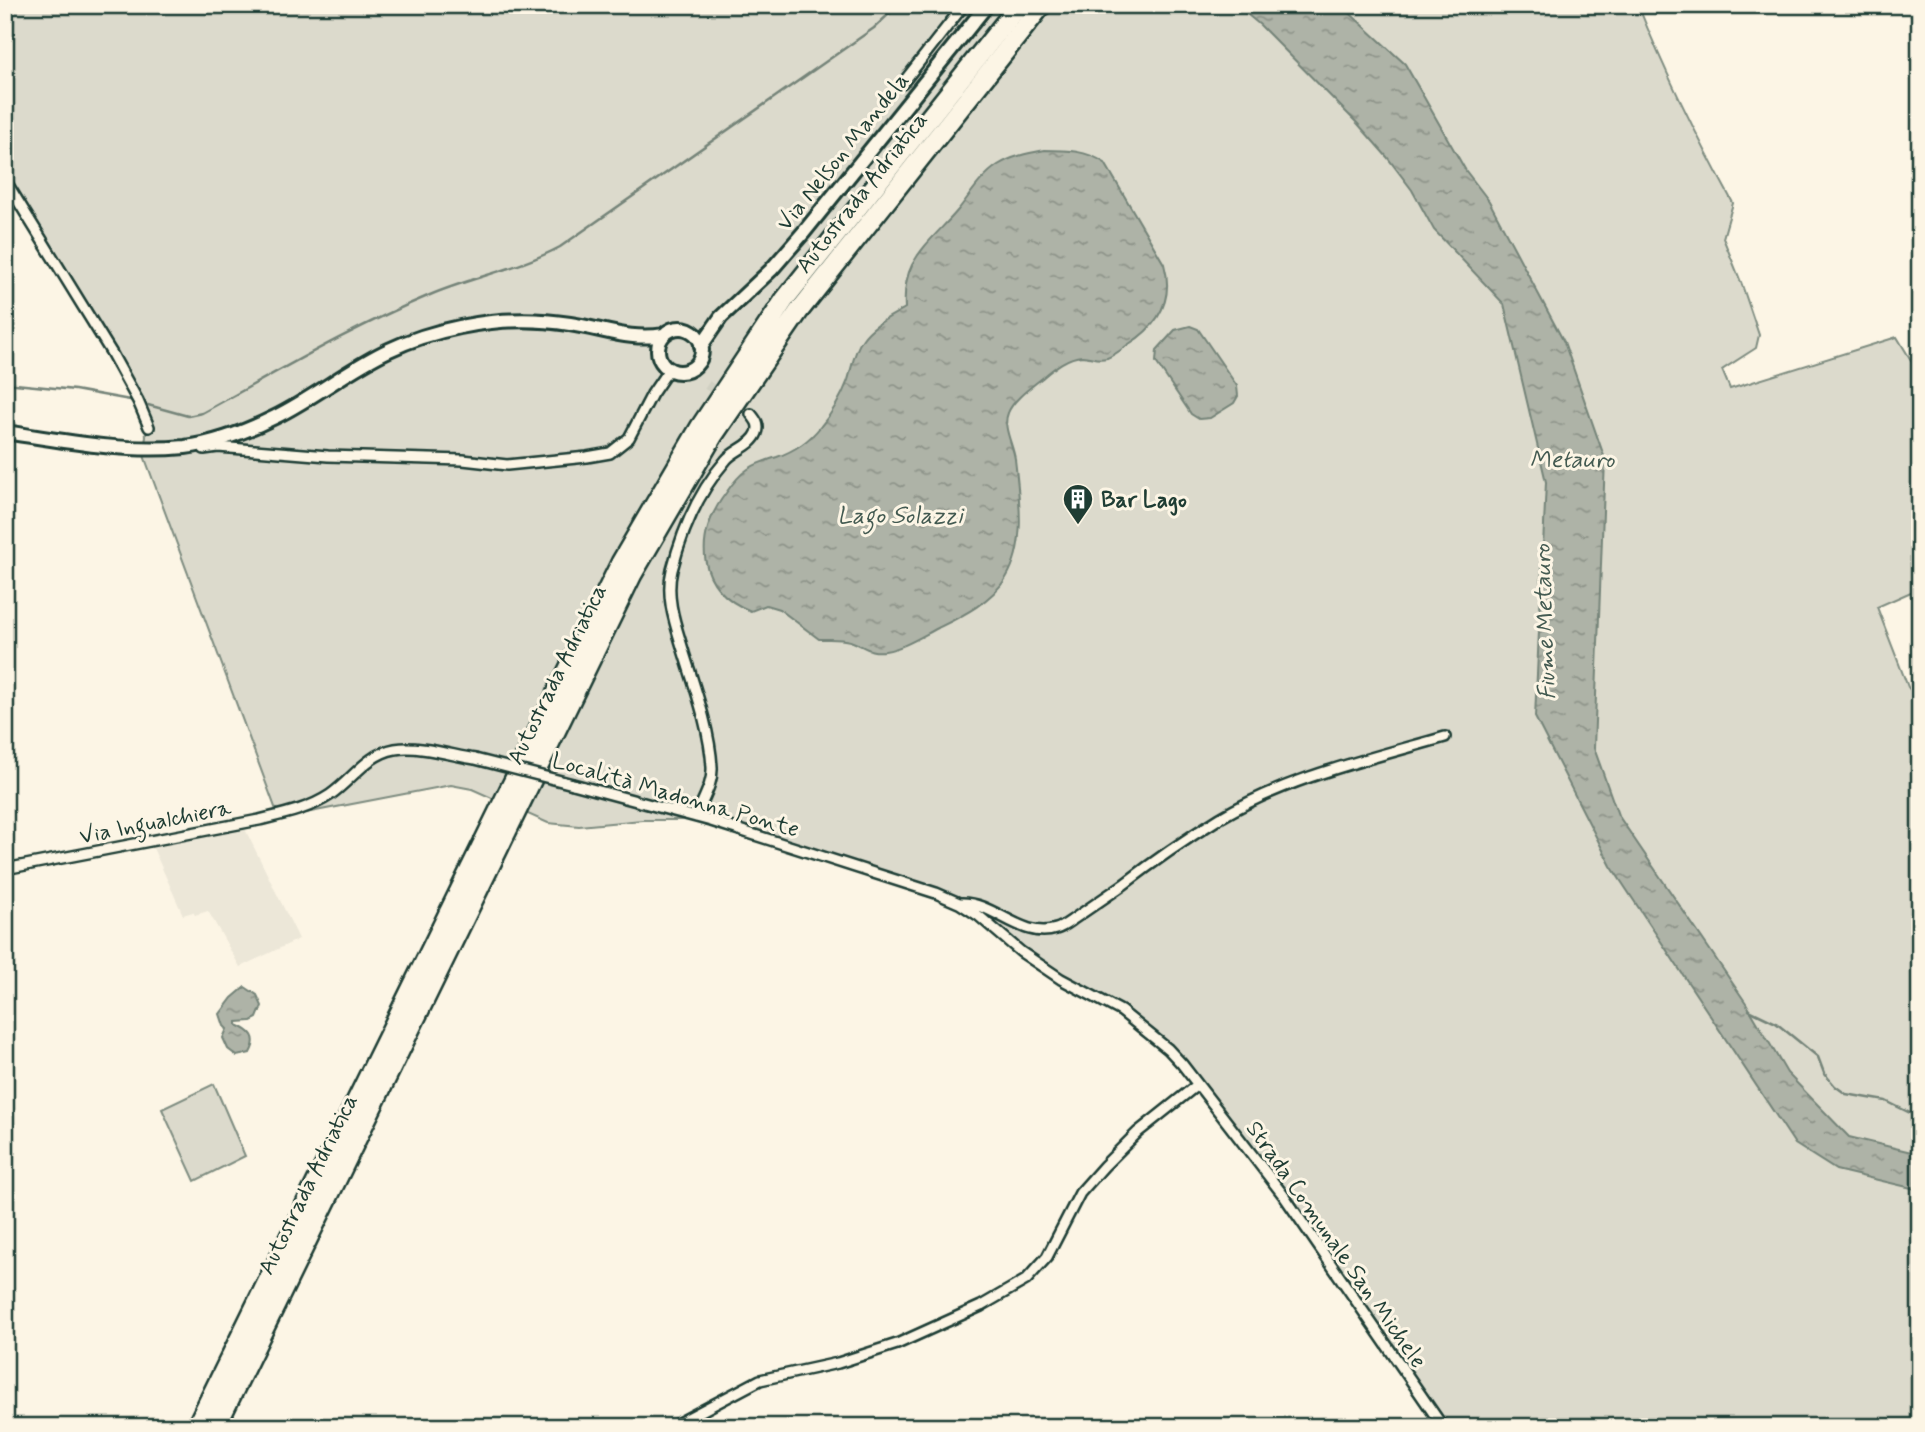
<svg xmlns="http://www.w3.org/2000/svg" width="1925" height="1432" font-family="Mynerve,sans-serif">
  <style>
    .built { fill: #ece7d8 }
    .green { fill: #dcdacc; stroke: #7e8c80; stroke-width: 2 }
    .water { fill: url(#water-ripples); stroke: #758479; stroke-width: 2 }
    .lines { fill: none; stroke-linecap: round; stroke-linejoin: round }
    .stream { stroke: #758479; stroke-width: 2.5 }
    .street-tunnel { stroke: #d0d0c2; stroke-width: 9; stroke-dasharray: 9 4.5; stroke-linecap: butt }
    .street-casing { stroke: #1f3d34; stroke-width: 14 }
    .secondary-casing { stroke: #1f3d34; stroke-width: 18 }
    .highway-casing { stroke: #1f3d34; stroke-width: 23 }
    .street { stroke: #fcf5e5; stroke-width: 9 }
    .secondary { stroke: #fcf5e5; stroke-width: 12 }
    .highway { stroke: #fcf5e5; stroke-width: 18 }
    .street-bridge-casing { stroke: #1f3d34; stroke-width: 14; stroke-linecap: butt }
    .street-bridge { stroke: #fcf5e5; stroke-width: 9 }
    .labels { text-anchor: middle; stroke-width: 6; stroke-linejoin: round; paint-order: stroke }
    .street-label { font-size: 23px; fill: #1f3d34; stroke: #fcf5e5 }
    .poi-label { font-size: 23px; font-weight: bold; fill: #1f3d34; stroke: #fcf5e5; text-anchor: start }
    .water-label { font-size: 24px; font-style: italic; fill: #435a51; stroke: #fcf5e5 }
  </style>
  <defs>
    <pattern id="water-ripples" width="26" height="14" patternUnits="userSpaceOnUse" patternTransform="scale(1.75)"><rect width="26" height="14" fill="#aeb3a7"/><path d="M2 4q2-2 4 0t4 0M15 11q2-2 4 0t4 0" fill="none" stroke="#8d9389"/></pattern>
  </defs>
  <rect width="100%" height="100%" fill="#fcf5e5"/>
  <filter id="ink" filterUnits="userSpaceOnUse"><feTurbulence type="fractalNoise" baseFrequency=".0143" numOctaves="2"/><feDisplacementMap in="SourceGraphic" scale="14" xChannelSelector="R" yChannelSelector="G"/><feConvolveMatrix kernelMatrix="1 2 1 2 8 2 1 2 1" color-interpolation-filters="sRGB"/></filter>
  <g filter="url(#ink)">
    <!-- built -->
    <path class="built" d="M 244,827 L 299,939 L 240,967 L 208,911 L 195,915 L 193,912 L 183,915 L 153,848 Z"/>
    <!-- green -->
    <path class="green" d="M 5,5 L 1638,5 C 1665,73 1698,139 1733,203 L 1723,238 L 1741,282 L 1759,335 L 1756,348 L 1722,370 L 1730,389 L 1897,337 L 1920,375 L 1920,588 L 1877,607 L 1908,687 L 1920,702 L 1920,1427 L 1447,1427 L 1295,1212 L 1167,1044 L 1064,982 L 948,896 L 700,820 L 642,820 L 579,826 L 548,823 L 472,789 L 451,785 L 279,818 L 143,453 L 146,437 L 145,421 L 124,369 L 5,182 Z
      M 214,1084 L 245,1156 L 195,1181 L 162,1109 Z"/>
    <!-- water -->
    <path class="water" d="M 1236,5 L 1341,5 L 1405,64 L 1466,171 L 1489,201 L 1564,342 L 1605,459 L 1594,748 L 1618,815 L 1746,1003 L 1787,1073 L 1849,1137 L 1920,1154 L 1920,1190 L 1836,1170 L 1795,1144 L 1611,866 L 1535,717 L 1546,482 L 1504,304 L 1434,230 L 1412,190 L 1387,157 L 1358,124 L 1260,25 Z
      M 1045,150 C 1067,150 1086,150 1105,163 L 1164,264 C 1174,299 1159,325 1129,344 C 1122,349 1115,355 1107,358 C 1095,361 1092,356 1082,356 C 1066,357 1052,370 1041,379 C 1030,388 1013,400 1008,413 C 1002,427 1013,444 1015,459 C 1019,497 1027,544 1006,578 C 991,602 962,616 938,628 C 922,636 904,648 885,651 C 868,653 865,646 850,641 C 840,638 830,639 819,639 L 779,609 L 766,605 L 751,611 C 696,590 693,536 726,493 C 732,484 739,475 748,469 C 757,463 767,460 777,457 C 794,451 810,440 821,426 C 832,413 842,396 848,380 C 852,367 854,351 862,340 C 872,325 890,317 905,308 C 904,292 905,279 912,265 C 923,244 943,228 958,210 C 970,195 981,176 998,165 C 1012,156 1029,153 1045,150 Z
      M 1190,326 L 1198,329 L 1237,386 L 1238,396 L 1234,403 L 1210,418 L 1199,419 L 1191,414 L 1156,362 L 1157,350 L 1175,330 Z
      M 245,987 L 257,995 L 262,1006 L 257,1018 L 251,1021 L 237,1022 L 237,1025 C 251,1031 259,1037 250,1053 L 237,1056 L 228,1049 L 223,1038 L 227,1029 L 224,1026 L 220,1014 L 232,998 Z"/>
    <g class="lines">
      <!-- stream -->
      <path class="stream" d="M 5,383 L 75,390 L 130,400
        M 148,405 L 188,416 L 202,413 C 277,372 351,328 430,295 C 472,277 519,269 560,247 L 874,28 L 890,13 L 896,5
        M 1749,1010 L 1776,1023 L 1818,1057 L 1824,1073 L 1835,1086 L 1846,1094 L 1886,1101 L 1920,1118"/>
      <!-- street-tunnel -->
      <path class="street-tunnel" d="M 707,385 L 723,396"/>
      <!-- street casing -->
      <g class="street-casing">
        <path id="street" d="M 902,84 L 964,5
          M 5,180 L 111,352 L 138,401 L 149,427
          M 204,449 L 218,447 L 328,456 L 463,460 L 507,465 L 587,457 L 610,453 L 629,438 L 652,394 L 669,369
          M 573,784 L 711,821 L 936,893 L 959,903 L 979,916 L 1021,952 L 1061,979 L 1121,1011 L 1168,1049 L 1182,1064 L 1284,1196 L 1443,1427
          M 696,817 C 702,800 713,785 712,767 C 710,730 695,688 684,653 C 676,626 665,598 672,570 C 682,531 699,491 726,460 C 734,450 752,446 757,433 C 760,425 756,420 751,414
          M 5,869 L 259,820 C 284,814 309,809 330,795 C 352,780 367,754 395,749 C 420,745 450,755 475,759
          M 961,903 C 994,902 1022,940 1056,929 C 1063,927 1069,922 1075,918 C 1091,907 1107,896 1123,885 C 1154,861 1186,839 1220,818 C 1288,777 1369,759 1445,737
          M 671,1427 L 760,1380 L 838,1363 L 897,1344 L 981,1306 L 1026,1280 L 1047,1257 L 1080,1193 L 1104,1166 L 1138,1132 L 1197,1085"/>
      </g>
      <!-- secondary casing -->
      <g class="secondary-casing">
        <path id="secondary" d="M658 350a22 22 0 1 1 44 0a22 22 0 1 1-44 0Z
          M 701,346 L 721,317 L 771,270 L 804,232 L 987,5
          M 5,432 C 64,441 125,453 185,447 C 216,443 247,431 275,417 C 314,398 350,368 389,350 C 412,339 435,332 460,327 C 497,319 533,318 570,324 C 604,329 630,341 664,335"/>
      </g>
      <!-- highway casing -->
      <g class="highway-casing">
        <path id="highway" d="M 196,1427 L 621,562 L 700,427 L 785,299 L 1019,5
          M 216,1427 L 632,575 L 713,436 L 799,311 L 1042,5"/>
      </g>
      <!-- street -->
      <use href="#street" class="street"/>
      <!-- secondary -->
      <use href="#secondary" class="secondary"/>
      <!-- highway -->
      <use href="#highway" class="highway"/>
      <!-- street-bridge casing -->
      <g class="street-bridge-casing">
        <path id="street-bridge" d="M 475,759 L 573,784"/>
      </g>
      <!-- street-bridge -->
      <use href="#street-bridge" class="street-bridge"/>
    </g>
  </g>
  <!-- icons -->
  <defs>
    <g id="building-pin" transform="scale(1.575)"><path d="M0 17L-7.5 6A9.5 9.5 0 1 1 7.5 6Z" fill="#1f3d34" stroke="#fcf5e5"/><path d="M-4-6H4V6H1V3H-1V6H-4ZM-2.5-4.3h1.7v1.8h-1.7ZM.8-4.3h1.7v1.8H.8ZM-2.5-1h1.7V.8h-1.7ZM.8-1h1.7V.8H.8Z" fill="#fff"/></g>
  </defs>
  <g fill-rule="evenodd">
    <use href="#building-pin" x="1078" y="499"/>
  </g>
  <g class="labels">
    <!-- street labels -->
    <g class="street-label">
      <text transform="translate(842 151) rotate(-51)" y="8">Via Nelson Mandela</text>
      <text transform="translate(861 192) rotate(-52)" y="8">Autostrada Adriatica</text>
      <text transform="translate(556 674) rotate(-64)" y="8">Autostrada Adriatica</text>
      <text transform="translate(676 794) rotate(16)" y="8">Località Madonna Ponte</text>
      <text transform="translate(155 821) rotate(-11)" y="8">Via Ingualchiera</text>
      <text transform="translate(307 1184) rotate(-64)" y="8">Autostrada Adriatica</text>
      <text transform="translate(1337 1244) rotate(55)" y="8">Strada Comunale San Michele</text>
    </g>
    <!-- poi labels -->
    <g class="poi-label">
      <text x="1101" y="507">Bar Lago</text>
    </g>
    <!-- water labels -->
    <g class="water-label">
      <text x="1572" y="467">Metauro</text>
      <text x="900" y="523">Lago Solazzi</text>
      <text transform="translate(1544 622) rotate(-92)" y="8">Fiume Metauro</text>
    </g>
  </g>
  <!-- margin -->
  <rect width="1925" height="1432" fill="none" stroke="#fcf5e5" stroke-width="28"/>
  <rect x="14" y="14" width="1897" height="1404" fill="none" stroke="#1f3d34" stroke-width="2.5" filter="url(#ink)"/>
</svg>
